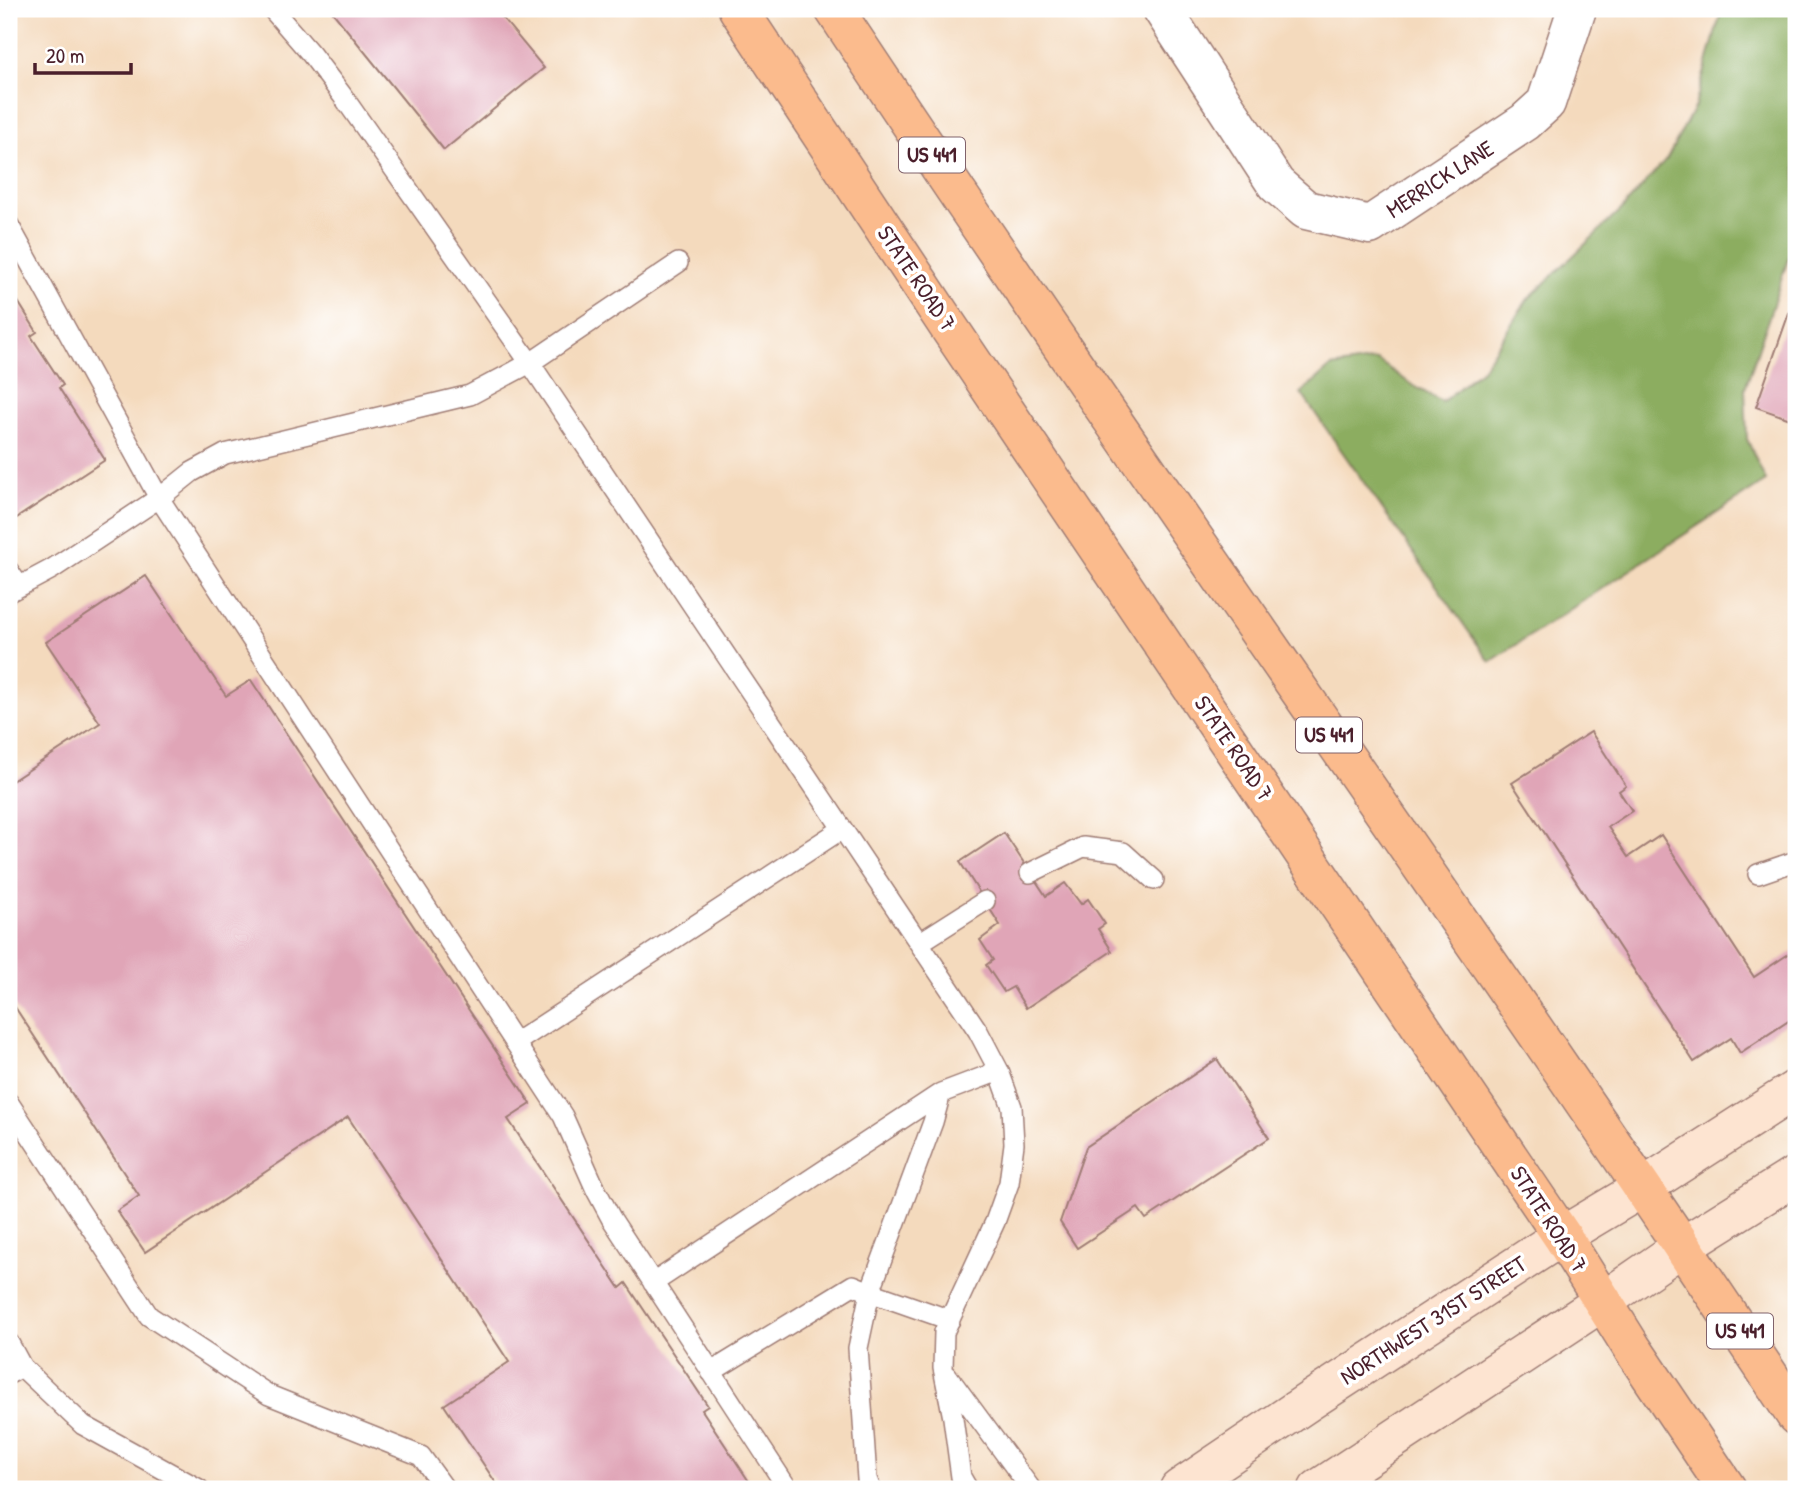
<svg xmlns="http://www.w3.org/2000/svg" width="1805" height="1498" font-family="'Patrick Hand',sans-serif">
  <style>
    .forest { fill: #8cad61; stroke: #6b6646; stroke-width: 2 }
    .building { fill: #e0a5b7 }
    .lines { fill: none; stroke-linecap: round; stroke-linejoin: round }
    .lane-casing { stroke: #9f7c74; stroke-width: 22 }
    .street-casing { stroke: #9f7c74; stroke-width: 41 }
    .secondary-casing { stroke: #9f7c74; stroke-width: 41 }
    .primary-casing { stroke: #9f7c74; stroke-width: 41 }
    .lane { stroke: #fff; stroke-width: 19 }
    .street { stroke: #fff; stroke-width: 38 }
    .secondary { stroke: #fde4d1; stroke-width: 38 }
    .primary { stroke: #fbbb8d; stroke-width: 38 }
    .labels { text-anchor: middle; stroke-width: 7; stroke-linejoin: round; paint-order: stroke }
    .shield { fill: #fff; stroke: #80626b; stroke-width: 2 }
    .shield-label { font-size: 21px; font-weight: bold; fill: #4a1f2b }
    .street-label { font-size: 23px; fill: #4a1f2b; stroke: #fff }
  </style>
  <rect width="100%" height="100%" fill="#fff"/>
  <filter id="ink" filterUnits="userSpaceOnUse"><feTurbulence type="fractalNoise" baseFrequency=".0143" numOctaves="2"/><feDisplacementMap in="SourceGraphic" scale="14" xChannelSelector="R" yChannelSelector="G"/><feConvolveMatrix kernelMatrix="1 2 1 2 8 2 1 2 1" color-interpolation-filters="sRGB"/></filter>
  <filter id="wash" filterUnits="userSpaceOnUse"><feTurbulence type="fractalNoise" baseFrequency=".00686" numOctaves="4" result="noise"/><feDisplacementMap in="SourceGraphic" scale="28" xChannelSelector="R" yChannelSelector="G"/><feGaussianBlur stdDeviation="1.57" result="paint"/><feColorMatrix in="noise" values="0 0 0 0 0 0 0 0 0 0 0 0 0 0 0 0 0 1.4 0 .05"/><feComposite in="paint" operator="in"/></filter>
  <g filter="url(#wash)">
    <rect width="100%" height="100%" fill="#f4dabd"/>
    <!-- forest -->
    <path class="forest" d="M 1722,9 L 1796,9 L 1796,235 L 1745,389 L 1747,439 L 1766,481 L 1490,662 L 1301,393 L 1331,367 L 1377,360 L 1411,384 L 1442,402 L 1482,369 L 1528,299 L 1622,209 L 1667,159 L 1695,106 Z"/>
    <g id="blocks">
      <!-- building -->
      <path class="building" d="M 330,9 L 495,9 L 544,68 L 444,150 Z
        M 9,287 L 37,332 L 31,336 L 63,385 L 59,388 L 105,460 L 12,521 L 9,516 Z
        M 1796,293 L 1796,421 L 1756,407 Z
        M 146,576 L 226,696 L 251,680 L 531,1104 L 508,1119 L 620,1288 L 626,1283 L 708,1406 L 702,1410 L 754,1489 L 595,1489 L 591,1484 L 583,1489 L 500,1489 L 444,1405 L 509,1362 L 348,1117 L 145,1252 L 117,1211 L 139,1196 L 9,998 L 9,783 L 100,723 L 46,642 Z
        M 1591,732 L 1626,786 L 1619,791 L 1632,811 L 1608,827 L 1628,857 L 1661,835 L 1754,977 L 1796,949 L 1796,1016 L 1740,1053 L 1731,1038 L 1694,1062 L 1512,783 Z
        M 1004,833 L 1046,896 L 1065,883 L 1081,904 L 1088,899 L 1105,924 L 1098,929 L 1112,951 L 1026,1008 L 1013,987 L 1004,992 L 986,965 L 993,960 L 980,940 L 1000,925 L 960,862 Z
        M 1217,1059 L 1269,1138 L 1146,1219 L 1138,1208 L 1077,1248 L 1060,1222 L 1086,1147 Z"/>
    </g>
  </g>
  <g filter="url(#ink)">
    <use href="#blocks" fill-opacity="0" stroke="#9f7c74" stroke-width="2"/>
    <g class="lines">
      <!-- lane casing -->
      <g class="lane-casing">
        <path id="lane" d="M 272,9 L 311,54 L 342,95 L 530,363 L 978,1031 L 999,1071 L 1012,1107 L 1014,1144 L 1009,1183 L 995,1222 L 944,1332 L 943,1368 L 953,1418 L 961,1477 L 968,1489
          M 9,225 L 159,498 L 563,1116 L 596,1190 L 611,1218 L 788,1489
          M 9,571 L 19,586
          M 9,592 L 52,569 L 162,496 L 192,472 L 225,454 L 470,395 L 530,363 L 678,263
          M 1030,873 L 1083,847 L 1123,852 L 1154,880
          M 1758,874 L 1796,861
          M 919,943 L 985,901
          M 515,1043 L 842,829
          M 9,1103 L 149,1316 L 269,1395 L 421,1456 L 445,1489
          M 653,1283 L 941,1093
          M 9,1343 L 22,1367 L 9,1374
          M 22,1367 L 83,1425 L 199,1489
          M 711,1372 L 853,1285 L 870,1292 L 933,1122 L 941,1093 L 999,1071
          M 947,1375 L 1031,1489
          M 871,1489 L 867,1479 L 858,1348 L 870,1292 L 950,1320"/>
      </g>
      <!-- street casing -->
      <g class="street-casing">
        <path id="street" d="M 1162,9 L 1276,184 L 1306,210 L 1370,225 L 1525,122 L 1546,103 L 1577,9"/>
      </g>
      <!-- secondary casing -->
      <g class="secondary-casing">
        <path id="secondary" d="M 1179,1489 L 1308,1402 L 1562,1236 L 1642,1188 L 1796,1089
          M 1318,1489 L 1602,1302 L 1683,1246 L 1796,1175"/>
      </g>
      <!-- primary casing -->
      <g class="primary-casing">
        <path id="primary" d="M 738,9 L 948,326 L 1562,1236 L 1632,1348 L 1727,1489
          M 834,9 C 1148,483 1482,943 1796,1416"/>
      </g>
      <!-- lane -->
      <use href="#lane" class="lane"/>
      <!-- street -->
      <use href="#street" class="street"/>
      <!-- secondary -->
      <use href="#secondary" class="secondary"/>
      <!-- primary -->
      <use href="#primary" class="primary"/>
    </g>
  </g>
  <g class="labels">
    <!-- shield labels -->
    <g class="shield">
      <rect x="899" y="137.5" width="66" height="35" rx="5"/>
      <rect x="1296" y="717.5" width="66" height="35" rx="5"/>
      <rect x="1707" y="1313.5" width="66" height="35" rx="5"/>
    </g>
    <g class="shield-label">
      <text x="932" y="162">US 441</text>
      <text x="1329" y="742">US 441</text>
      <text x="1740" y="1338">US 441</text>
    </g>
    <!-- street labels -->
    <g class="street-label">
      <text transform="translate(1440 179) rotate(-33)" y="8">MERRICK LANE</text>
      <text transform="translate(917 278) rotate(56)" y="8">STATE ROAD 7</text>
      <text transform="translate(1234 748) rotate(56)" y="8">STATE ROAD 7</text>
      <text transform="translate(1549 1219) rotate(57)" y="8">STATE ROAD 7</text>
      <text transform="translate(1433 1320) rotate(-33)" y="8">NORTHWEST 31ST STREET</text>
    </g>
  </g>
  <!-- margin -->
  <rect width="1805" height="1498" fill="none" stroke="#fff" stroke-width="35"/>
  <!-- scale -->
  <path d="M35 63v10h96v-10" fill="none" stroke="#4a1f2b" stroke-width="3.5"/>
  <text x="46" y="63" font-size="21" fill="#4a1f2b" stroke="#ffffff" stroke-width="5" paint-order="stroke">20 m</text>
</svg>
